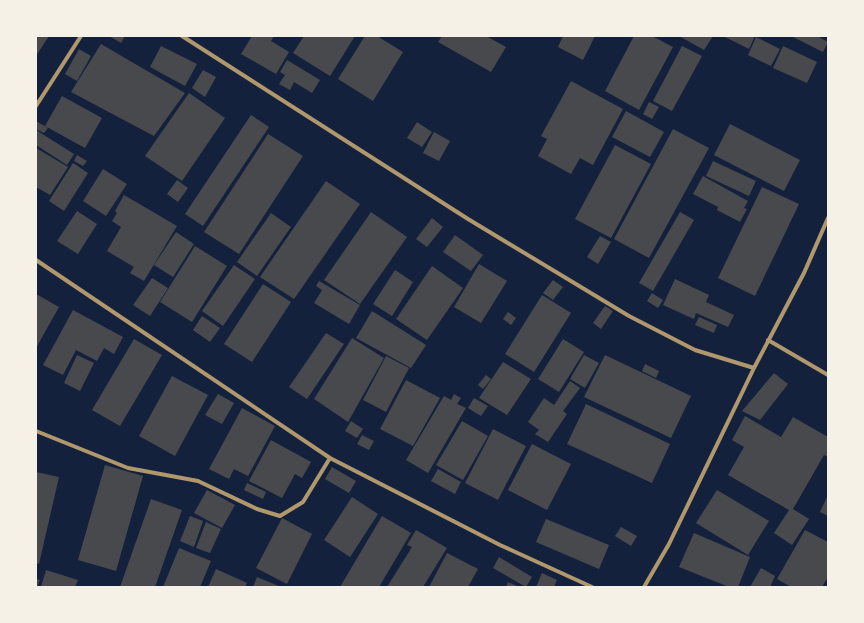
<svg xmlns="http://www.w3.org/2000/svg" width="864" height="623" font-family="'Titillium Web',sans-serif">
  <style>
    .building { fill: #48494c }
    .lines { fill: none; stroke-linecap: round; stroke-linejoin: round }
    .minor { stroke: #b1986c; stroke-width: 4 }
  </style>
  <rect width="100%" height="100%" fill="#14213d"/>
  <path class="building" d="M 36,36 L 49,36 L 36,56 Z
    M 109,36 L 125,36 L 121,43 Z
    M 252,36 L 274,36 L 271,41 L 289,52 L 276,74 L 241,54 Z
    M 304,36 L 355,36 L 330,76 L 293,53 Z
    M 365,36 L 377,36 L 403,52 L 373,101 L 338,79 Z
    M 442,36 L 486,36 L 506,47 L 491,72 L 438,42 Z
    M 563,36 L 595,36 L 583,60 L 558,47 Z
    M 634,36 L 652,36 L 673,47 L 639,110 L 605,91 Z
    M 679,36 L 713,36 L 704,50 Z
    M 723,36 L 755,36 L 749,49 Z
    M 794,36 L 817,36 L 828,42 L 823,52 L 793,37 Z
    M 756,37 L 780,49 L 771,66 L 748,55 Z
    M 101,44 L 185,93 L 154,136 L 71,92 Z
    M 161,46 L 197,64 L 185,86 L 150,67 Z
    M 682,46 L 702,56 L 672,111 L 653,101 Z
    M 783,46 L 817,62 L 807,83 L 773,68 Z
    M 79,49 L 91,56 L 77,81 L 65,74 Z
    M 287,60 L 320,80 L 312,93 L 294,82 L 290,90 L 279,84 L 285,75 L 280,72 Z
    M 203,70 L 216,77 L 205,97 L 192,88 Z
    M 571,81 L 623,109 L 593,165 L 580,158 L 571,174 L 538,156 L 547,139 L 541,136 Z
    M 189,93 L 225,118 L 182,181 L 145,156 Z
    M 62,96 L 102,118 L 85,148 L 45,126 Z
    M 649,102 L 659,107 L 652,119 L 643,114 Z
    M 626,111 L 664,132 L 650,157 L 612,137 Z
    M 251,115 L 269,127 L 203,226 L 185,214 Z
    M 36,121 L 48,128 L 44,133 L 36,129 Z
    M 417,122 L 432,132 L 422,147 L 407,138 Z
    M 730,124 L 800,160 L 784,191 L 714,155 Z
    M 673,129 L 709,148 L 649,258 L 614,239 Z
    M 36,130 L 74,154 L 67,165 L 36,145 Z
    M 434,132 L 450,141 L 439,161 L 423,153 Z
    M 268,134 L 303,156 L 239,254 L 204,232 Z
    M 615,145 L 651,164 L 611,238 L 575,219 Z
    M 36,148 L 68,167 L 50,195 L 36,187 Z
    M 77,155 L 87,161 L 83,166 L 74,161 Z
    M 713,161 L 756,181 L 749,196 L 706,176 Z
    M 73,163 L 88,173 L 64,211 L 49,201 Z
    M 103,169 L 127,184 L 106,216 L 83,201 Z
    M 703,176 L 748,201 L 744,208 L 747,209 L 740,222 L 717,210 L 718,207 L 693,194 Z
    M 177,180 L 188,188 L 178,202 L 167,194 Z
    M 326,181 L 360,204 L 294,299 L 260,277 Z
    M 762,187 L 799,204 L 755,296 L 718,278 Z
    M 124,195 L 177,226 L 144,281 L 130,273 L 134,267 L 107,251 L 121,227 L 112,221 L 117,213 L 115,211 Z
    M 77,211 L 97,224 L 78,254 L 57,241 Z
    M 371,212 L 407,237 L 360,304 L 324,280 Z
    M 680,212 L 694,220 L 653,291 L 639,283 Z
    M 271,213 L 291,227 L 257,276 L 237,262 Z
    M 432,218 L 443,227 L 427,247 L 416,239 Z
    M 176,232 L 194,244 L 173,277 L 154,265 Z
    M 455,235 L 483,255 L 471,271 L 443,252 Z
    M 600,236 L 611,242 L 598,264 L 587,257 Z
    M 195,246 L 227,266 L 192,322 L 160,302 Z
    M 479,264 L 507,281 L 481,323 L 454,307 Z
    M 234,265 L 255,279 L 223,326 L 202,311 Z
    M 432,266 L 463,288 L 427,340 L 396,319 Z
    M 395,270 L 413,282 L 392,316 L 373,304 Z
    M 152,278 L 168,288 L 150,316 L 133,305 Z
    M 675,279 L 709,295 L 706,302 L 734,315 L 728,327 L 696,313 L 694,319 L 663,305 Z
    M 553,280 L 563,287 L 553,300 L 543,293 Z
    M 319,281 L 360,305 L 349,324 L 314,303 L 322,290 L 316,286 Z
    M 263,284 L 291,302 L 252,362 L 224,344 Z
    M 652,293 L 663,300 L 658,308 L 647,301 Z
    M 36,294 L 59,307 L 36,348 Z
    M 542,295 L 571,313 L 534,372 L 505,354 Z
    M 605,306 L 613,311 L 601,329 L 593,323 Z
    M 73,310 L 123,337 L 114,354 L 104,348 L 97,361 L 76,350 L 63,375 L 43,365 Z
    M 372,311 L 426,345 L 411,368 L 356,338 Z
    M 508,312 L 516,318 L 511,325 L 503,319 Z
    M 202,316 L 220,328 L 210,342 L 193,330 Z
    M 699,317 L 717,325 L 714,333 L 695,325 Z
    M 326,333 L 344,344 L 307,399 L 289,387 Z
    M 352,338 L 384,358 L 348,422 L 314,399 Z
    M 134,339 L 162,355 L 120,426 L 92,410 Z
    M 563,339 L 584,352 L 559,392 L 538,379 Z
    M 77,355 L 94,363 L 80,391 L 64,383 Z
    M 584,355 L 599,363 L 585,388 L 570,379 Z
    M 605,355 L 691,396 L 671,438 L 584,397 Z
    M 386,356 L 409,368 L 386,412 L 363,400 Z
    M 503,362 L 531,379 L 507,415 L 479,398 Z
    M 645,364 L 659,371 L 656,378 L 642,371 Z
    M 774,373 L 788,384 L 760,420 L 742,411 Z
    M 486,375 L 491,379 L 483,389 L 478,385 Z
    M 172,376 L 208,395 L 175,456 L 139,436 Z
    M 406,380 L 440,398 L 413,446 L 380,429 Z
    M 570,381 L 580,388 L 563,411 L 567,414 L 548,442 L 535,434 L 539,430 L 528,422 L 544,398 L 554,405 Z
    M 218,394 L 234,403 L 222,424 L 205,415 Z
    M 454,394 L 461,398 L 457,404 L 466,408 L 428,473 L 406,460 L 444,396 L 451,400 Z
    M 474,398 L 488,406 L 481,416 L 468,408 Z
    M 586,404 L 670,444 L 652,483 L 567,444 Z
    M 242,408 L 275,426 L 248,476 L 234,469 L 229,479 L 209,469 Z
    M 745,416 L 781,437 L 793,417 L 828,437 L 828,457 L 824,455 L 793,509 L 809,519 L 792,545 L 774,533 L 789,510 L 728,475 L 744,447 L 732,440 Z
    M 351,421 L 363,429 L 357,438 L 345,431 Z
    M 462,421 L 488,436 L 463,480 L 436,465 Z
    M 493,429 L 526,446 L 498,500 L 465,483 Z
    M 362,435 L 374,441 L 369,450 L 357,444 Z
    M 271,440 L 311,462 L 302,478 L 295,474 L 282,498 L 249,481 Z
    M 532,444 L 571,464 L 547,510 L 508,490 Z
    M 105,465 L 143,476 L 116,571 L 78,560 Z
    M 332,467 L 356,481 L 349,493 L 325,479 Z
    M 438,469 L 461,482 L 455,494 L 431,481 Z
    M 36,472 L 59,477 L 39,564 L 36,563 Z
    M 247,483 L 266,492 L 263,499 L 244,490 Z
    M 207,490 L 235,505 L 222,528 L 194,513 Z
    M 717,490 L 769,521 L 748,555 L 696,523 Z
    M 828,495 L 828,516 L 820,512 Z
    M 352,497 L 378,514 L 350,557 L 324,540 Z
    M 151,499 L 182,510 L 155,587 L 120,587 Z
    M 190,516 L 203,521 L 194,547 L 180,541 Z
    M 382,516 L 411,533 L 379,587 L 340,587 Z
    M 282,518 L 312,534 L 287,584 L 256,568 Z
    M 546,519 L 609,545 L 599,569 L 536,542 Z
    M 206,522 L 221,529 L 210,553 L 196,548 Z
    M 621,527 L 637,536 L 631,546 L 615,536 Z
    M 416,530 L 447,548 L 423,587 L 387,587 L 412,547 L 407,545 Z
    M 805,530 L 828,542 L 828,577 L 822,587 L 791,587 L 777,579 Z
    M 694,533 L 750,557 L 738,587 L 729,587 L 679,567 Z
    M 179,548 L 211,561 L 200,587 L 163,587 Z
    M 447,553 L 478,569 L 468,587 L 429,587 Z
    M 499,557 L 532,577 L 526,587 L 493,568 Z
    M 761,568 L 775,576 L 770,587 L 750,587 Z
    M 216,569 L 247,583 L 245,587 L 208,587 Z
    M 46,570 L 78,580 L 75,587 L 41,587 Z
    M 542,573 L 557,580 L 554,587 L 536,587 Z
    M 257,577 L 281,587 L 253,587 Z
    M 36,579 L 40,580 L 37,587 L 36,587 Z
    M 508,582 L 519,587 L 506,587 Z"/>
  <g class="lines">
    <path class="minor" d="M 182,36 L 468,219 L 629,316 L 695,350 L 754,368
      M 36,106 L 81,36
      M 36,260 L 330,458 L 500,545 L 592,587
      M 768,340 L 828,375
      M 36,431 L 128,468 L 198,481 L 257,509 L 280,516 L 303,502 L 330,458
      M 644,587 L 669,544 L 754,368 L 804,273 L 828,218"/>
  </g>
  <rect width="864" height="623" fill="none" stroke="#f6f1e7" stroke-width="74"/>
</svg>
